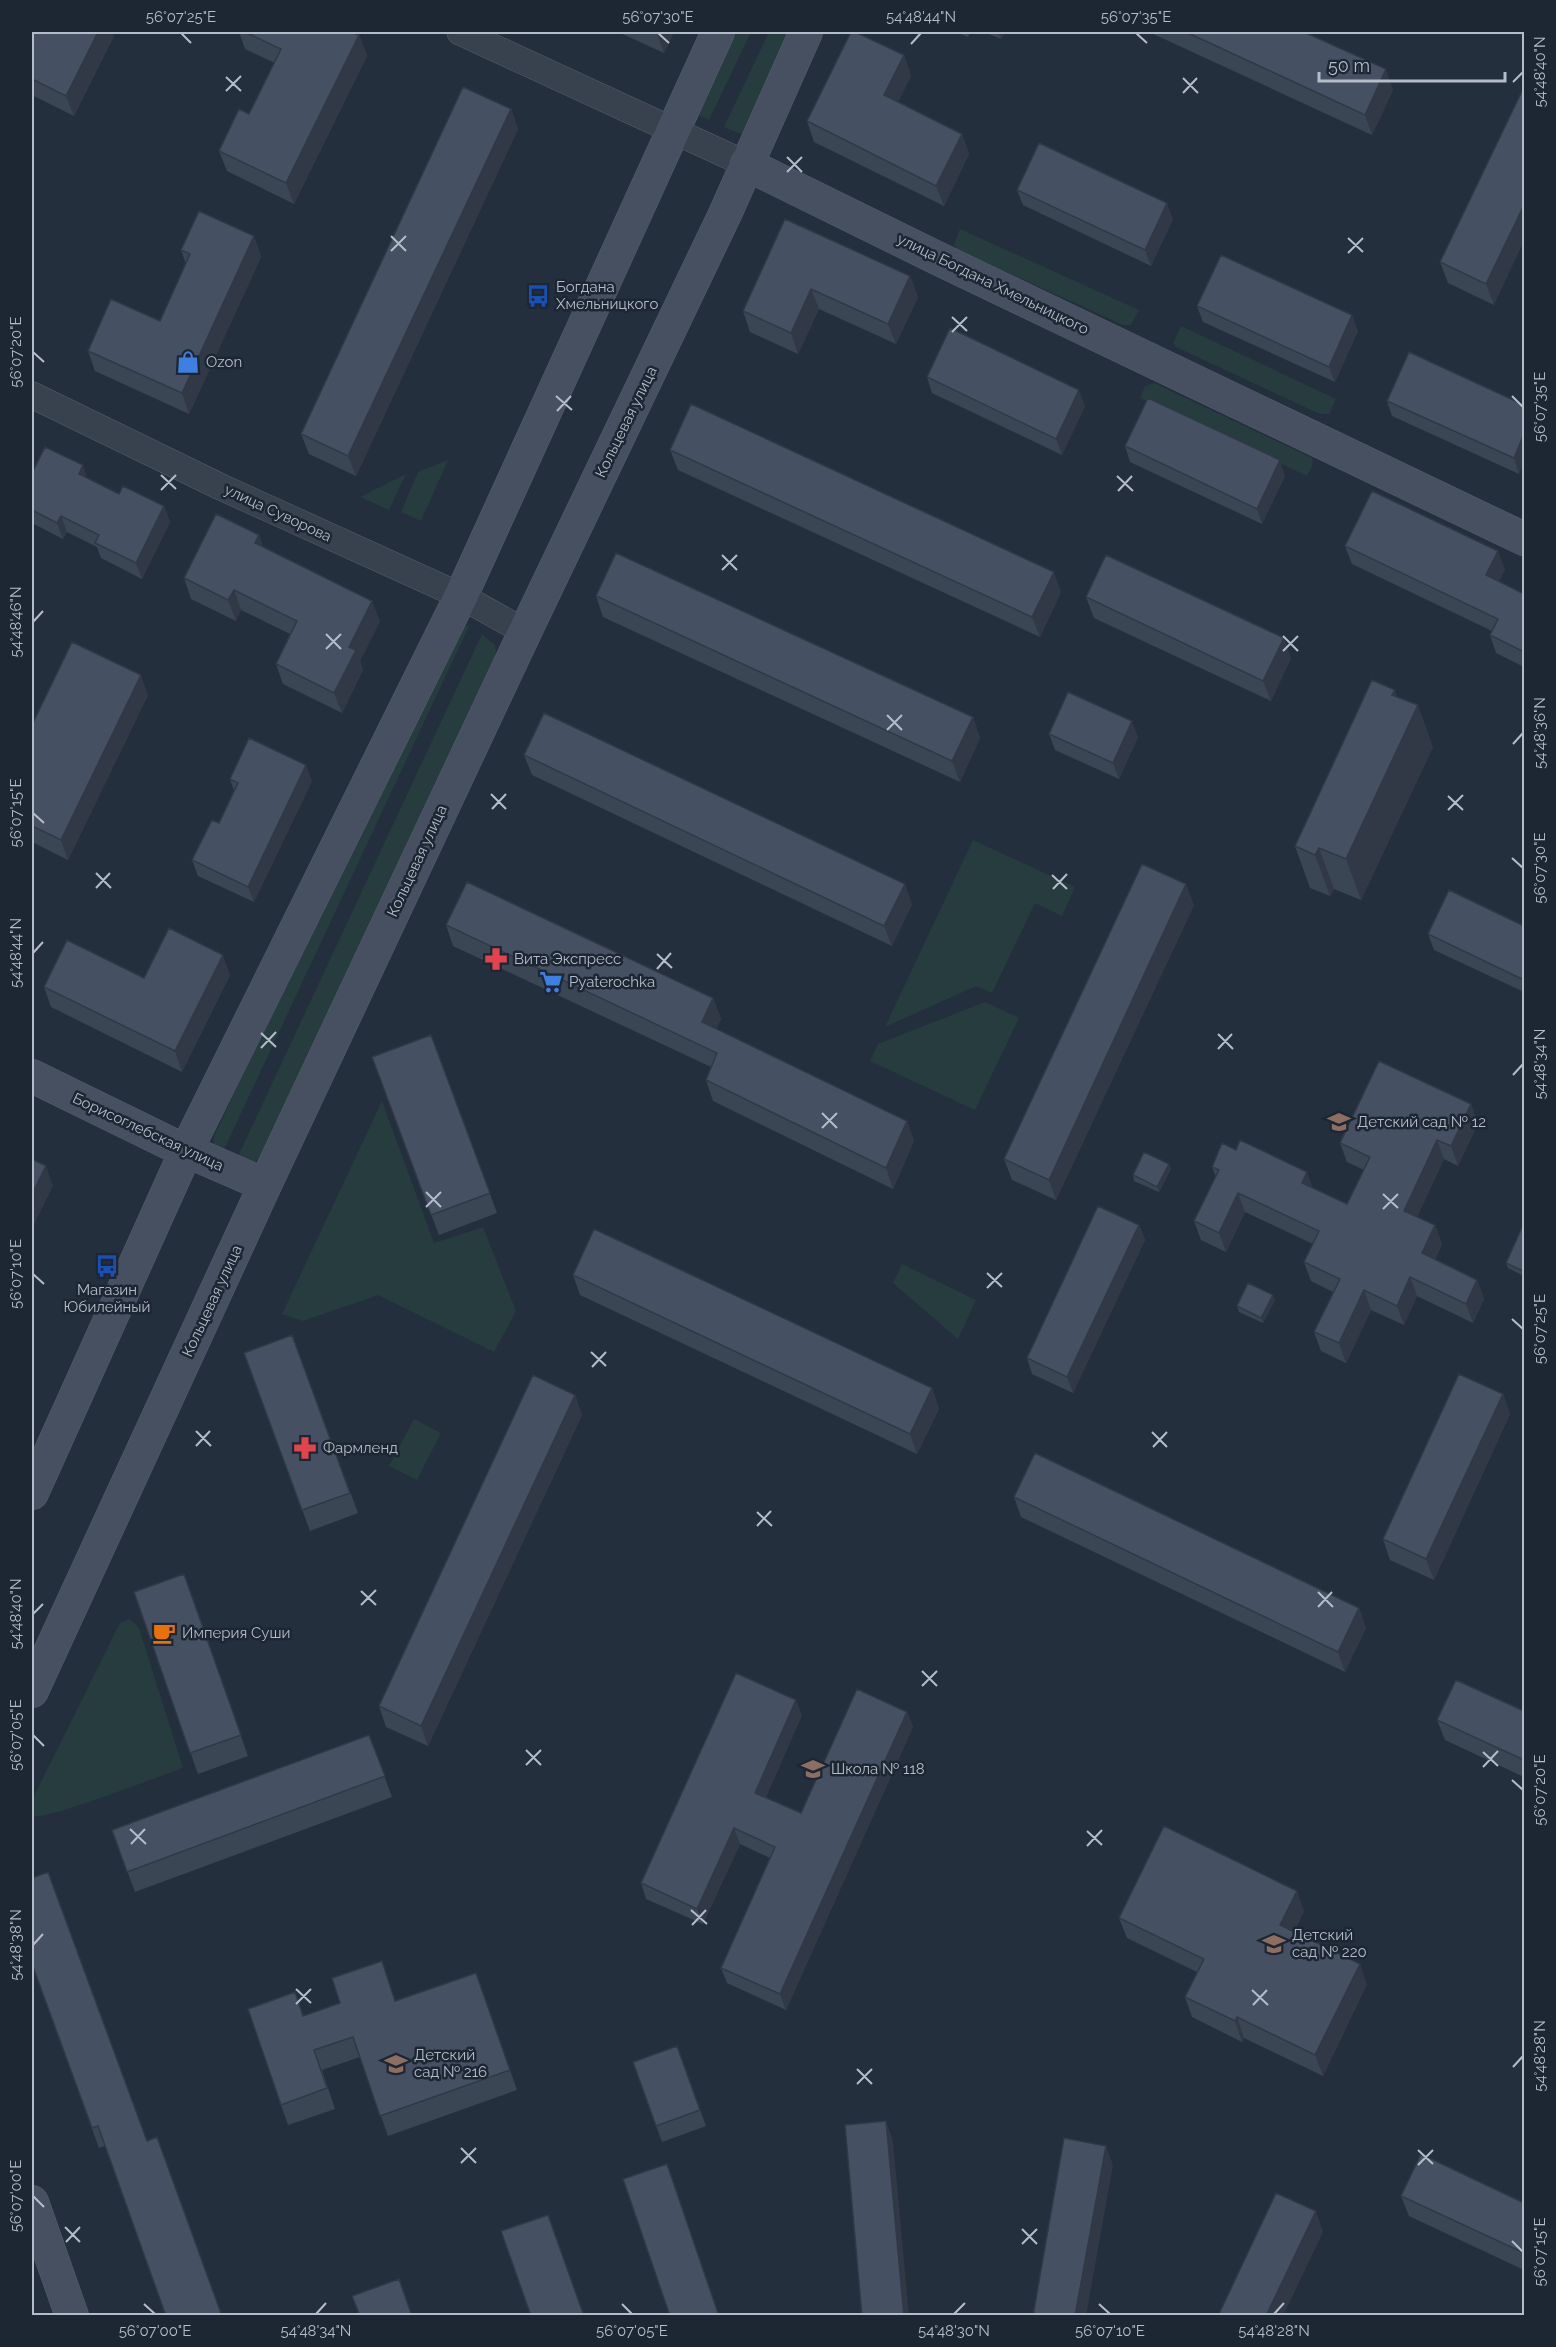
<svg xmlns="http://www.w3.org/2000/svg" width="1556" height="2347" font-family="Raleway,sans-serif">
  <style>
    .green { fill: #263c3f }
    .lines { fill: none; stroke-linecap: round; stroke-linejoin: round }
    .street-casing { stroke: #565f6c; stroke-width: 27 }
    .secondary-casing { stroke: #565f6c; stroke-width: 34 }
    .street { stroke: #38414e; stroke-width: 26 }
    .secondary { stroke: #465061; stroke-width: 33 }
    .wall { fill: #3b4654 }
    .shaded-wall { fill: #303945 }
    .building { fill: #455162; stroke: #303945; stroke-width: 1.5 }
    .ticks { fill: none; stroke: #b4bcc9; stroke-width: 2 }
    .labels { text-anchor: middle; stroke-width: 5; stroke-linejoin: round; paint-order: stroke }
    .street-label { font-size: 15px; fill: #b4bcc9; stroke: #1d2633 }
    .poi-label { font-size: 15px; fill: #b4bcc9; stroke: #1d2633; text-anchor: start }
    .neatline { fill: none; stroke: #b4bcc9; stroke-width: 2 }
    .ticks-label { font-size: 15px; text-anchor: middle; fill: #b4bcc9 }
  </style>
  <rect width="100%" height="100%" fill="#242f3e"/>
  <path class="green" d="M 732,32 L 751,32 L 709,120 L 694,113 Z
    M 769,32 L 792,32 L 743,135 L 724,127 Z
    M 960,229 L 1139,310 L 1131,325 L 1123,325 L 956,249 L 954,244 Z
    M 1181,326 L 1336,399 L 1329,414 L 1320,414 L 1176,347 L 1173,343 Z
    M 1154,383 L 1312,458 L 1313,464 L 1307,476 L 1140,398 L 1145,386 Z
    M 448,460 L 421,521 L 401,512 L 418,472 Z
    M 406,474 L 389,510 L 360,497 Z
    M 461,626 L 469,626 L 221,1156 L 213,1146 L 214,1136 L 449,634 Z
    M 482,634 L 495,645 L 496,654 L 262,1152 L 256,1162 L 246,1166 L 235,1163 Z
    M 973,840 L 1075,887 L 1062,916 L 1035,903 L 992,993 L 976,986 L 885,1027 Z
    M 985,1002 L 1019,1018 L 975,1110 L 870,1061 L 878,1044 Z
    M 382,1101 L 434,1243 L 483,1227 L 516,1311 L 494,1352 L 378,1295 L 303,1321 L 282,1314 Z
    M 902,1264 L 976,1300 L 958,1339 L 893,1283 Z
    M 414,1419 L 441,1433 L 417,1480 L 389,1466 Z
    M 129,1619 L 139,1628 L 183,1768 C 162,1775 45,1821 33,1816 L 32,1804 L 35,1794 L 120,1623 Z"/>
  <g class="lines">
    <g class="street-casing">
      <path id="street" d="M 460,32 L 746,164
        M 32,395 L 221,487 L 461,596 L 525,632"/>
    </g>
    <g class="secondary-casing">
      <path id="secondary" d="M 746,164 L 939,259 L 1524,539
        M 32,1076 L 169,1143 L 265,1185
        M 32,1493 L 186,1151 L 461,596 L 718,32
        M 32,1691 L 265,1185 L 525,632 L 725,214 L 806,32
        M 32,2202 L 72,2316"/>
    </g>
    <use href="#street" class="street"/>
    <use href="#secondary" class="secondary"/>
  </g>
  <path class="wall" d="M 32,32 L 114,36 L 74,116 L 32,95 Z
    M 239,32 L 351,32 L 359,35 L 367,56 L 294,204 L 227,171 L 219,151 L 249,114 L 275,63 L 245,49 Z
    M 618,32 L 674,32 L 664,53 Z
    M 956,32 L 970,32 L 968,37 Z
    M 984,32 L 1005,32 L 1001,39 Z
    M 1149,32 L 1304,32 L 1393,90 L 1372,135 Z
    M 904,55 L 911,76 L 898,102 L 962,134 L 969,154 L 944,206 L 814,142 L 807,121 Z
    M 1524,87 L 1494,305 L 1448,283 L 1440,262 Z
    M 511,109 L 518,129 L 356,476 L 309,454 L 301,434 Z
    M 1017,190 L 1173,219 L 1151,266 L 1023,205 Z
    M 785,219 L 910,276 L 918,297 L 896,344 L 819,309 L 798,354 L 750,332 L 743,311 Z
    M 254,236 L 261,257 L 189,414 L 95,371 L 88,351 L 160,321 L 186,264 L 181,250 Z
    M 1197,306 L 1358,331 L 1335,382 L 1203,322 Z
    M 927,377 L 1085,406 L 1062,455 L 932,393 Z
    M 1387,401 L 1524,405 L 1519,474 L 1392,416 Z
    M 1125,446 L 1285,476 L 1262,524 L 1130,462 Z
    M 670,450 L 1061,592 L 1040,637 L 678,470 Z
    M 32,473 L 87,478 L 119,494 L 164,506 L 170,522 L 142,579 L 101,558 L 97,547 L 67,532 L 63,539 L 32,523 Z
    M 259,535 L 263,547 L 380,621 L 360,661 L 363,670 L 342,713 L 283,684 L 276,664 L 290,634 L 241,610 L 236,621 L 191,599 L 184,578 Z
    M 1345,546 L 1505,569 L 1499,581 L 1524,594 L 1524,667 L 1496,653 L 1490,635 L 1492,631 L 1352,564 Z
    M 596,596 L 973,717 L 980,738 L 960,782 L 603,617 Z
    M 1086,597 L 1291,658 L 1271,701 L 1094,618 Z
    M 148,695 L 68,860 L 32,842 L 32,725 Z
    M 1398,698 L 1433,747 L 1361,900 L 1334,889 L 1330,896 L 1310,888 L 1295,846 Z
    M 1049,734 L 1138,737 L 1119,779 L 1055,750 Z
    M 524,755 L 912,904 L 892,946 L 532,775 Z
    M 230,779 L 312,781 L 254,902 L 198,876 L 192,860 L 219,823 L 234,791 Z
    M 1194,905 L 1056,1200 L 1012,1180 L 1004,1159 Z
    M 446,925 L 713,998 L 721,1019 L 716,1029 L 907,1121 L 914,1141 L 893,1189 L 713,1101 L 706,1080 L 711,1067 L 453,946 Z
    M 1524,926 L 1524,992 L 1434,950 L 1428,934 Z
    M 230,975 L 182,1072 L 51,1007 L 44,987 L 144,978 Z
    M 431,1035 L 497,1213 L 439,1235 L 372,1057 Z
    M 1471,1104 L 1478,1123 L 1458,1166 L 1444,1159 L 1417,1217 L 1435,1225 L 1442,1244 L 1435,1260 L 1477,1280 L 1484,1299 L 1473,1323 L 1417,1296 L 1404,1325 L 1371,1310 L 1346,1363 L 1321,1351 L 1314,1332 L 1333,1292 L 1311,1281 L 1304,1262 L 1313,1244 L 1245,1212 L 1226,1252 L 1201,1240 L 1194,1221 L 1216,1177 L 1212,1167 L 1313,1188 L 1347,1204 L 1364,1170 L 1347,1162 L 1340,1143 Z
    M 1171,1169 L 1159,1192 L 1134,1181 L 1133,1175 Z
    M 1524,1223 L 1524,1276 L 1508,1268 L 1506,1263 Z
    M 1139,1225 L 1145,1240 L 1073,1393 L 1032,1374 L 1027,1358 Z
    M 573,1275 L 932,1388 L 939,1409 L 917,1454 L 580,1295 Z
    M 1275,1300 L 1263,1323 L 1239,1312 L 1237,1306 Z
    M 292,1335 L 358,1513 L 310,1531 L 244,1353 Z
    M 1503,1394 L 1510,1414 L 1434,1580 L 1390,1560 L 1383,1539 Z
    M 575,1395 L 582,1415 L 428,1746 L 386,1727 L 379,1706 Z
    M 1014,1497 L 1359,1608 L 1366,1628 L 1345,1672 L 1021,1517 Z
    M 184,1574 L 248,1756 L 198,1774 L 134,1592 Z
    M 1524,1711 L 1524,1777 L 1445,1740 L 1437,1720 Z
    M 907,1712 L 913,1727 L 786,2010 L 727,1983 L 721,1968 L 770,1858 L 740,1844 L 703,1924 L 646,1899 L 641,1883 L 802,1715 L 766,1797 L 801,1813 Z
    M 369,1735 L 392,1797 L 135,1892 L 112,1830 Z
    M 1304,1911 L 1294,1932 L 1367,1984 L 1323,2076 L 1244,2038 L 1242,2042 L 1192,2017 L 1185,1997 L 1197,1972 L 1127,1938 L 1119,1918 Z
    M 32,1965 L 147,2141 L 222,2316 L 105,2146 L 99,2148 Z
    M 476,1973 L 517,2090 L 388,2136 L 360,2057 L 322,2070 L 335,2109 L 288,2125 L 281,2105 L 304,2016 L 396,2001 Z
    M 677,2046 L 706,2126 L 662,2142 L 633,2062 Z
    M 1401,2196 L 1524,2203 L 1524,2270 L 1409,2216 Z"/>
  <path class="shaded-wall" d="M 98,32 L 112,32 L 114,36 L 74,116 L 66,96 Z
    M 657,32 L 674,32 L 664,53 L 657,33 Z
    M 998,32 L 1005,32 L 1001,39 Z
    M 359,35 L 367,56 L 294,204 L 286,183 Z
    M 904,55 L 911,76 L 891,116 L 884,95 Z
    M 1386,69 L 1393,90 L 1372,135 L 1365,115 Z
    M 511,109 L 518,129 L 356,476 L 348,456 Z
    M 962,134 L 969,154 L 944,206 L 936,186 Z
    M 1167,203 L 1173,219 L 1151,266 L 1145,250 Z
    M 1524,205 L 1524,241 L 1494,305 L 1486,284 Z
    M 254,236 L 261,257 L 189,414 L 182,393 Z
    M 910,276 L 918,297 L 896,344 L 888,324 Z
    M 811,289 L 819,309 L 798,354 L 791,333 Z
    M 1352,315 L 1358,331 L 1335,382 L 1329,367 Z
    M 1079,390 L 1085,406 L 1062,455 L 1056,439 Z
    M 1524,434 L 1524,462 L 1519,474 L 1514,458 Z
    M 1280,460 L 1285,476 L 1262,524 L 1257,509 Z
    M 83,465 L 88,481 L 79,474 Z
    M 164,506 L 170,522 L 142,579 L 136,563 Z
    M 61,516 L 67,532 L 63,539 L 57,523 Z
    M 259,535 L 266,556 L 255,543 Z
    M 1498,551 L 1505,569 L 1493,594 L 1486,575 Z
    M 1054,572 L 1061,592 L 1040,637 L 1032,617 Z
    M 234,590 L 241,610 L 236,621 L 228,600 Z
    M 372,601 L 380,621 L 360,661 L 363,670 L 342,713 L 334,693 L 349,647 Z
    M 1284,638 L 1291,658 L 1271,701 L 1263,681 Z
    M 141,675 L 148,695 L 68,860 L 61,840 Z
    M 1395,690 L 1408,726 L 1418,705 L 1433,747 L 1361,900 L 1346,859 L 1392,695 Z
    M 973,717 L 980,738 L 960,782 L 952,761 Z
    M 1132,721 L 1138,737 L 1119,779 L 1113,763 Z
    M 306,765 L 312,781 L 254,902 L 248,887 Z
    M 1319,848 L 1334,889 L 1330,896 L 1315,855 Z
    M 905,884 L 912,904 L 892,946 L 884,926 Z
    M 1186,884 L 1194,905 L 1056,1200 L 1049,1180 Z
    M 223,955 L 230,975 L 182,1072 L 175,1051 Z
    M 713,998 L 721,1019 L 709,1043 L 702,1022 Z
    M 1471,1104 L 1478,1123 L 1458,1166 L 1451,1146 Z
    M 907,1121 L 914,1141 L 893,1189 L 886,1168 Z
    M 1437,1140 L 1444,1159 L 1411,1230 L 1404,1211 Z
    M 1169,1164 L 1171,1169 L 1159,1192 L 1157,1187 Z
    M 46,1166 L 53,1186 L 32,1229 L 32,1194 Z
    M 1307,1172 L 1314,1191 L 1302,1183 Z
    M 1238,1193 L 1245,1212 L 1226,1252 L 1219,1233 Z
    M 1139,1225 L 1145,1240 L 1073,1393 L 1067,1377 Z
    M 1435,1225 L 1442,1244 L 1429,1273 L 1422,1253 Z
    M 1410,1277 L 1417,1296 L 1404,1325 L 1397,1306 Z
    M 1477,1280 L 1484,1299 L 1473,1323 L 1466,1304 Z
    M 1364,1290 L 1371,1310 L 1346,1363 L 1339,1343 Z
    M 1273,1295 L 1275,1300 L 1263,1323 L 1261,1318 Z
    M 932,1388 L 939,1409 L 917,1454 L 910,1434 Z
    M 1503,1394 L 1510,1414 L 1434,1580 L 1426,1559 Z
    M 575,1395 L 582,1415 L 428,1746 L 421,1726 Z
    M 1359,1608 L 1366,1628 L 1345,1672 L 1338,1652 Z
    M 796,1700 L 802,1715 L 761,1808 L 755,1793 Z
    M 907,1712 L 913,1727 L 786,2010 L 780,1994 Z
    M 734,1828 L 740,1844 L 703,1924 L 697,1909 Z
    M 1297,1891 L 1304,1911 L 1288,1945 L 1280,1925 Z
    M 1360,1964 L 1367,1984 L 1323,2076 L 1315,2055 Z
    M 1237,2017 L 1244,2038 L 1242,2042 L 1235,2021 Z
    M 886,2121 L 893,2141 L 909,2316 L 904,2316 Z
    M 1106,2146 L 1113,2165 L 1086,2316 L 1075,2316 Z
    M 1316,2211 L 1323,2232 L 1283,2316 L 1266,2316 Z"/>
  <path class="building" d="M 32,32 L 98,32 L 66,96 L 32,79 Z
    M 245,32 L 351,32 L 359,35 L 286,183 L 219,151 L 239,109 L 249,114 L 281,49 Z
    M 851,32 L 855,32 L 904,55 L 884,95 L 962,134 L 936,186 L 807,121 Z
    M 1186,32 L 1304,32 L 1386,69 L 1365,115 Z
    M 463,87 L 511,109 L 348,456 L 301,434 Z
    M 1524,87 L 1524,205 L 1486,284 L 1440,262 Z
    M 1039,143 L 1167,203 L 1145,250 L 1017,190 Z
    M 199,211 L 254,236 L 182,393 L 88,351 L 111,299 L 160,321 L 190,254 L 181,250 Z
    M 785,219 L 910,276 L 888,324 L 811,289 L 791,333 L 743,311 Z
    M 1221,255 L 1352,315 L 1329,367 L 1197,306 Z
    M 950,328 L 1079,390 L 1056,439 L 927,377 Z
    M 1409,352 L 1524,405 L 1524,434 L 1514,458 L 1387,401 Z
    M 1148,398 L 1280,460 L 1257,509 L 1125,446 Z
    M 691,404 L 1054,572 L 1032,617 L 670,450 Z
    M 45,447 L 83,465 L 79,474 L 119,494 L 123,486 L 164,506 L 136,563 L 95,543 L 99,535 L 61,516 L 57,523 L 32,510 L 32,473 Z
    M 1372,491 L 1498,551 L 1486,575 L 1524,594 L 1524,652 L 1490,635 L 1498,619 L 1345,546 Z
    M 216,514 L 259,535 L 255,543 L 372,601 L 349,647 L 356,650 L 334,693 L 276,664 L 297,621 L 234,590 L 228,600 L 184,578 Z
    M 616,553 L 973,717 L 952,761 L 596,596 Z
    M 1106,555 L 1284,638 L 1263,681 L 1086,597 Z
    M 72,642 L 141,675 L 61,840 L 32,826 L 32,725 Z
    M 1372,680 L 1395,690 L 1392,695 L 1418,705 L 1346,859 L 1319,848 L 1315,855 L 1295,846 Z
    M 1068,692 L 1132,721 L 1113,763 L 1049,734 Z
    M 544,713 L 905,884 L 884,926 L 524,755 Z
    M 249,738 L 306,765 L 248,887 L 192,860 L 212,820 L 219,823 L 238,783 L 230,779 Z
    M 1142,864 L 1186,884 L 1049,1180 L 1004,1159 Z
    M 467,882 L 713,998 L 702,1022 L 907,1121 L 886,1168 L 706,1080 L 717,1053 L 446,925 Z
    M 1449,890 L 1524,926 L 1524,980 L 1428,934 Z
    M 169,928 L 223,955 L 175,1051 L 44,987 L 67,940 L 144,978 Z
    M 431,1035 L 490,1193 L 431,1215 L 372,1057 Z
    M 1379,1061 L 1471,1104 L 1451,1146 L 1437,1140 L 1404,1211 L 1435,1225 L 1422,1253 L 1477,1280 L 1466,1304 L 1410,1277 L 1397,1306 L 1364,1290 L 1339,1343 L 1314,1332 L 1340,1279 L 1304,1262 L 1319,1231 L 1238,1193 L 1219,1233 L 1194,1221 L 1219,1170 L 1212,1167 L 1222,1143 L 1236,1150 L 1240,1140 L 1307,1172 L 1302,1183 L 1347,1204 L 1370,1157 L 1340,1143 Z
    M 1144,1152 L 1169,1164 L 1157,1187 L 1133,1175 Z
    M 32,1159 L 46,1166 L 32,1194 Z
    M 1098,1206 L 1139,1225 L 1067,1377 L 1027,1358 Z
    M 1524,1223 L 1524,1269 L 1523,1271 L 1506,1263 Z
    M 594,1229 L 932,1388 L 910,1434 L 573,1275 Z
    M 1248,1283 L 1273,1295 L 1261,1318 L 1237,1306 Z
    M 292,1335 L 350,1493 L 302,1510 L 244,1353 Z
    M 1459,1374 L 1503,1394 L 1426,1559 L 1383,1539 Z
    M 533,1375 L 575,1395 L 421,1726 L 379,1706 Z
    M 1035,1453 L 1359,1608 L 1338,1652 L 1014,1497 Z
    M 184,1574 L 241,1735 L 190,1753 L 134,1592 Z
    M 736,1673 L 796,1700 L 755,1793 L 801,1813 L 857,1689 L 907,1712 L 780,1994 L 721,1968 L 775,1847 L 734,1828 L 697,1909 L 641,1883 Z
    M 1456,1680 L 1524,1711 L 1524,1760 L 1437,1720 Z
    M 369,1735 L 385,1776 L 127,1872 L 112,1830 Z
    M 1164,1826 L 1297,1891 L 1280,1925 L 1360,1964 L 1315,2055 L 1237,2017 L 1235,2021 L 1185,1997 L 1204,1959 L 1119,1918 Z
    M 48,1872 L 147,2141 L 157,2137 L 222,2316 L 166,2316 L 98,2126 L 92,2128 L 32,1964 L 32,1878 Z
    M 382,1961 L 395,2001 L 476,1973 L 510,2070 L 380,2116 L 353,2037 L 314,2050 L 327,2088 L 281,2105 L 248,2009 L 295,1992 L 303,2016 L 340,2003 L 332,1978 Z
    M 677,2046 L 700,2110 L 656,2126 L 633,2062 Z
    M 886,2121 L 904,2316 L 862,2316 L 845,2125 Z
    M 1064,2138 L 1106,2146 L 1075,2316 L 1033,2316 Z
    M 1421,2154 L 1524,2203 L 1524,2253 L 1401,2196 Z
    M 667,2164 L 719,2316 L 670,2316 L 623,2179 Z
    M 1276,2193 L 1316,2211 L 1266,2316 L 1218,2316 Z
    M 548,2215 L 584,2316 L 531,2316 L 501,2231 Z
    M 399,2279 L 412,2316 L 360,2316 L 352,2296 Z"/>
  <path class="ticks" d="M 181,33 L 191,43M 658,33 L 669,43M 1136,33 L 1147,43M 911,44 L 921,33M 226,77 L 241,91M 1183,78 L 1198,93M 1513,82 L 1523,72M 226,91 L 241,76M 1183,93 L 1197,78M 787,157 L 802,172M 787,172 L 802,157M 391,236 L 406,251M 1348,238 L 1363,252M 391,251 L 406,236M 1348,253 L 1363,238M 952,317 L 967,331M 952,332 L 967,317M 33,352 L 44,362M 556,396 L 572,410M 1512,396 L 1523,407M 557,411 L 571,396M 161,475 L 176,489M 1117,476 L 1133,491M 161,490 L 176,475M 1118,491 L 1132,476M 722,555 L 737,570M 722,570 L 737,555M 33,622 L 43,611M 326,634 L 341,649M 1283,636 L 1298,651M 326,649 L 341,634M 1283,651 L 1298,636M 887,715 L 902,730M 887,730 L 902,715M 1513,744 L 1523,733M 491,794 L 506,809M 1448,796 L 1463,810M 492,809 L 506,794M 1448,810 L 1463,795M 33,813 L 44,823M 1512,858 L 1523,868M 96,873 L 111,888M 1052,875 L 1067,889M 96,888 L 110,873M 1053,889 L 1067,874M 33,953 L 43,942M 657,954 L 672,968M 657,969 L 671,953M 261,1033 L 276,1047M 1218,1034 L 1233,1049M 261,1048 L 276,1032M 1218,1049 L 1232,1034M 1513,1075 L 1523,1064M 822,1113 L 837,1128M 822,1128 L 837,1113M 426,1192 L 441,1207M 1383,1194 L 1398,1208M 426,1207 L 441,1192M 1383,1209 L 1398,1194M 987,1273 L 1002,1287M 33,1274 L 44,1284M 987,1288 L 1002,1273M 1512,1319 L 1523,1329M 591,1352 L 606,1366M 592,1367 L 606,1352M 196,1431 L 211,1446M 1152,1432 L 1167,1447M 196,1446 L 210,1431M 1153,1447 L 1167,1432M 757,1512 L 772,1526M 757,1526 L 771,1511M 361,1591 L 376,1605M 1318,1592 L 1333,1607M 361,1605 L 376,1590M 1318,1607 L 1332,1592M 33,1614 L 43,1604M 922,1671 L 937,1686M 922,1686 L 937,1671M 33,1735 L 44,1746M 526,1750 L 541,1765M 1483,1752 L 1498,1766M 526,1765 L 541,1750M 1483,1767 L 1498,1751M 1512,1780 L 1523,1790M 130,1829 L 146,1844M 1087,1831 L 1102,1845M 131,1844 L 145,1829M 1087,1846 L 1102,1830M 691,1910 L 707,1924M 692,1925 L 706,1910M 33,1945 L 43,1934M 296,1989 L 311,2003M 1252,1990 L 1268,2005M 296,2004 L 311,1989M 1253,2005 L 1267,1990M 1513,2067 L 1523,2056M 857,2069 L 872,2084M 857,2084 L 872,2069M 461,2148 L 476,2163M 1418,2150 L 1433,2164M 461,2163 L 476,2148M 1418,2165 L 1433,2150M 33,2196 L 44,2207M 65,2227 L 80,2242M 1022,2229 L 1037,2244M 1512,2241 L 1523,2252M 66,2242 L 80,2227M 1022,2244 L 1037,2229M 144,2304 L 155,2314M 622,2304 L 632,2314M 1099,2304 L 1110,2314M 316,2314 L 326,2303M 954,2314 L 965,2303M 1274,2314 L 1284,2303"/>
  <defs>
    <g id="bus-bare" transform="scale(1.8)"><path d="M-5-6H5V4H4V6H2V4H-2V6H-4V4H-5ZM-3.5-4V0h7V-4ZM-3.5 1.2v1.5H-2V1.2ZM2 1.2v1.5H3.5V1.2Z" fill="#1a4fb4" stroke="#1d2633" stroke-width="2.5" paint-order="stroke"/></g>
    <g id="shop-bare" transform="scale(1.8)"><path d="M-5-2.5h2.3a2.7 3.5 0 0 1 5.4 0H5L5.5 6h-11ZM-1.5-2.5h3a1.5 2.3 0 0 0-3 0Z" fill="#3f7fe0" stroke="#1d2633" stroke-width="2.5" paint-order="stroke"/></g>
    <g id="pharmacy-bare" transform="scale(1.8)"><path d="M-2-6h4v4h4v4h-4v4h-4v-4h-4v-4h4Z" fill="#e0444e" stroke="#1d2633" stroke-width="2.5" paint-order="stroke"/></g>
    <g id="supermarket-bare" transform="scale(1.8)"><path d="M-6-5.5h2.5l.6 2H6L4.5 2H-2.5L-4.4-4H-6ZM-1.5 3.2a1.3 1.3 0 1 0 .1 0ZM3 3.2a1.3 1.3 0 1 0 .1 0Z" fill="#3f7fe0" stroke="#1d2633" stroke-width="2.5" paint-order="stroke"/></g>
    <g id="school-bare" transform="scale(1.8)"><path d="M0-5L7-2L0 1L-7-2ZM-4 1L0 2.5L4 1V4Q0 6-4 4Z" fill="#8d6e63" stroke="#1d2633" stroke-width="2.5" paint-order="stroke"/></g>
    <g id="cafe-bare" transform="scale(1.8)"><path d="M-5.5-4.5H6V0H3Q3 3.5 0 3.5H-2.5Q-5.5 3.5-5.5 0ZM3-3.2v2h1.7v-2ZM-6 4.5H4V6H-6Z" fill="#e8710a" stroke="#1d2633" stroke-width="2.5" paint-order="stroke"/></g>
  </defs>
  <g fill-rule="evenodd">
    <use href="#bus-bare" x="538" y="296"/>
    <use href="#shop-bare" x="188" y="362"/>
    <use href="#pharmacy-bare" x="496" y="959"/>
    <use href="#supermarket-bare" x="551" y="982"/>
    <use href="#school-bare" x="1339" y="1122"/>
    <use href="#bus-bare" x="107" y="1266"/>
    <use href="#pharmacy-bare" x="305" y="1448"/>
    <use href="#cafe-bare" x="164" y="1633"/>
    <use href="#school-bare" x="813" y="1769"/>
    <use href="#school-bare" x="1274" y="1944"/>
    <use href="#school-bare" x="396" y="2064"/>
  </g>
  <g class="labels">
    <g class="street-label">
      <text transform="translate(993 284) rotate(26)" y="5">улица Богдана Хмельницкого</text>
      <text transform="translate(626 422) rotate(-64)" y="5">Кольцевая улица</text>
      <text transform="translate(278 513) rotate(25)" y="5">улица Суворова</text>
      <text transform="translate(417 861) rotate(-65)" y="5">Кольцевая улица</text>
      <text transform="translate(148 1132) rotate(25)" y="5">Борисоглебская улица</text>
      <text transform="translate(212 1301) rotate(-65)" y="5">Кольцевая улица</text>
    </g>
    <g class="poi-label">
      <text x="556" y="292">Богдана<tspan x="556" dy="17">Хмельницкого</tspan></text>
      <text x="206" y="367">Ozon</text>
      <text x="514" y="964">Вита Экспресс</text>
      <text x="569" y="987">Pyaterochka</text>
      <text x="1357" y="1127">Детский сад № 12</text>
      <text x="107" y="1295" text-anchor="middle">Магазин<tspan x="107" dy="17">Юбилейный</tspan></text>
      <text x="323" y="1453">Фармленд</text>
      <text x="182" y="1638">Империя Суши</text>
      <text x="831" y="1774">Школа № 118</text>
      <text x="1292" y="1940">Детский<tspan x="1292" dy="17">сад № 220</tspan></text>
      <text x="414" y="2060">Детский<tspan x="414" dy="17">сад № 216</tspan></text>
    </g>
  </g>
  <rect width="1556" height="2347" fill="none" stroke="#1d2633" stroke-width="66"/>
  <path d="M1319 72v9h186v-9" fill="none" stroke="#b4bcc9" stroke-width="3"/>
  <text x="1328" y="72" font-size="18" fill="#b4bcc9" stroke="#1d2633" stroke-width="4.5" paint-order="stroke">50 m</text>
  <rect x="33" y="33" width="1490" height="2281" class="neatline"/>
  <g class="ticks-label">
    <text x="181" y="22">56°07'25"E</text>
    <text x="658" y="22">56°07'30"E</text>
    <text x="921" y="22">54°48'44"N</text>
    <text x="1136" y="22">56°07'35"E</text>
    <text transform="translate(1540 72) rotate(-90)" y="5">54°48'40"N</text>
    <text transform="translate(16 352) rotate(-90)" y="5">56°07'20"E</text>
    <text transform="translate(1540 407) rotate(-90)" y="5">56°07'35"E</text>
    <text transform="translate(16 622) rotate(-90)" y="5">54°48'46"N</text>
    <text transform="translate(1540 733) rotate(-90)" y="5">54°48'36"N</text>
    <text transform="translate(16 813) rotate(-90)" y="5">56°07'15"E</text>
    <text transform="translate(1540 868) rotate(-90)" y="5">56°07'30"E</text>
    <text transform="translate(16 953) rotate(-90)" y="5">54°48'44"N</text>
    <text transform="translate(1540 1064) rotate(-90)" y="5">54°48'34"N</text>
    <text transform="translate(16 1274) rotate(-90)" y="5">56°07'10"E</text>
    <text transform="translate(1540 1329) rotate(-90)" y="5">56°07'25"E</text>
    <text transform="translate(16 1614) rotate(-90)" y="5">54°48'40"N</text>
    <text transform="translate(16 1735) rotate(-90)" y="5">56°07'05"E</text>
    <text transform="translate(1540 1790) rotate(-90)" y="5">56°07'20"E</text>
    <text transform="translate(16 1945) rotate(-90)" y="5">54°48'38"N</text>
    <text transform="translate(1540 2056) rotate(-90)" y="5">54°48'28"N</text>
    <text transform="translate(16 2196) rotate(-90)" y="5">56°07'00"E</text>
    <text transform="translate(1540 2252) rotate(-90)" y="5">56°07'15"E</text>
    <text x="155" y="2336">56°07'00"E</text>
    <text x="316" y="2336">54°48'34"N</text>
    <text x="632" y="2336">56°07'05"E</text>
    <text x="954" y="2336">54°48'30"N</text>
    <text x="1110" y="2336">56°07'10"E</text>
    <text x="1274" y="2336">54°48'28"N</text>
  </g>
</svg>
